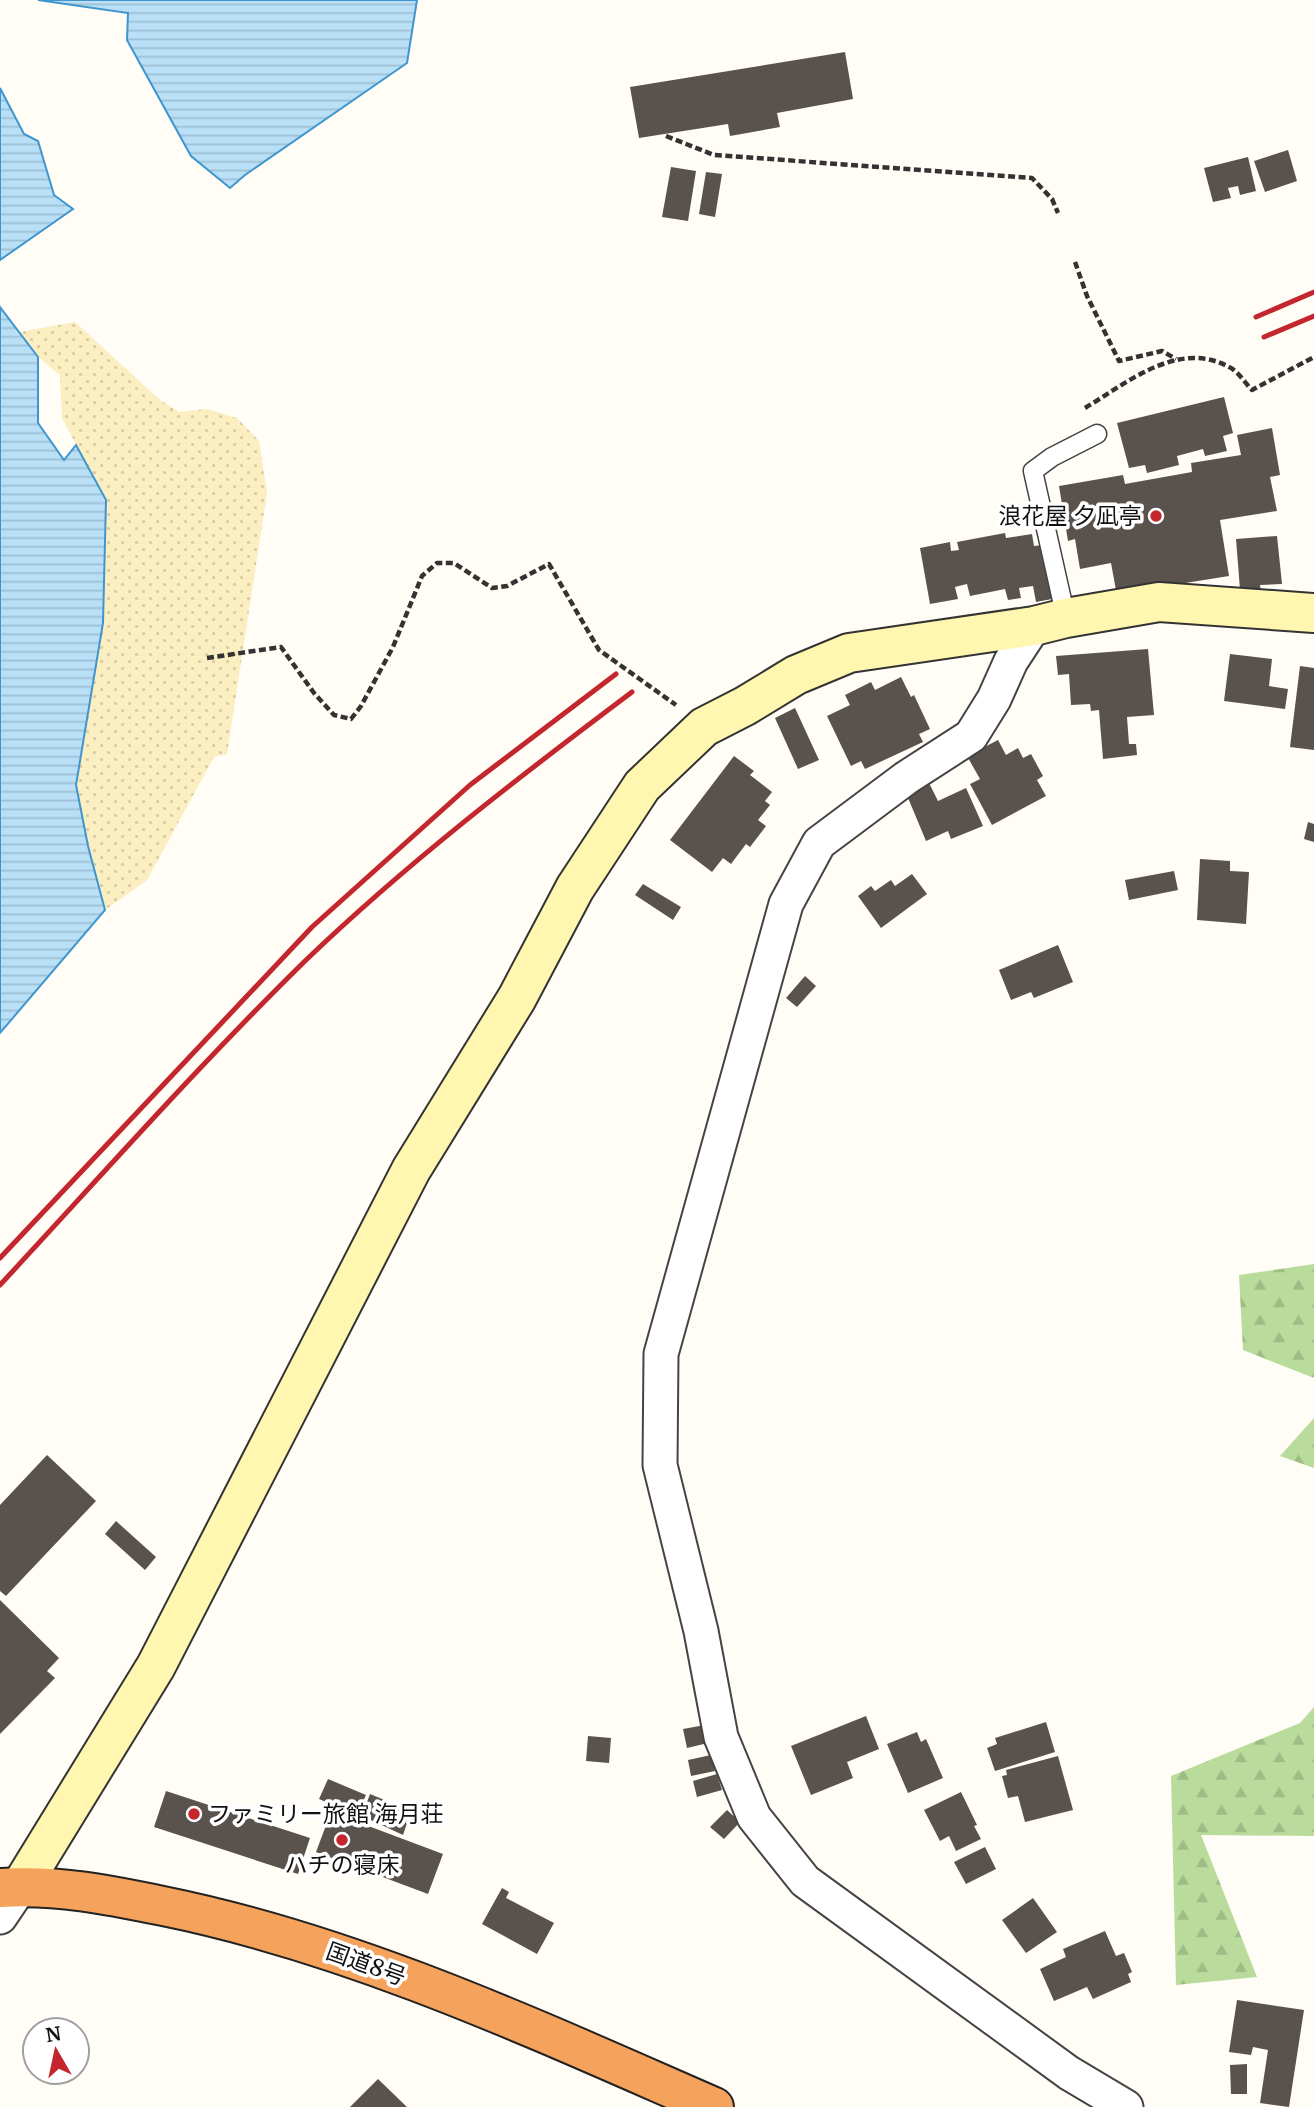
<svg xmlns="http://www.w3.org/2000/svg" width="1314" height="2107" font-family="Merriweather,'Noto Sans JP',serif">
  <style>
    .forest { fill: url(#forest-firs) }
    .sand { fill: url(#sand-dots) }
    .water { fill: url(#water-rules); stroke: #3f96cf; stroke-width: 2 }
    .building { fill: #5a524d }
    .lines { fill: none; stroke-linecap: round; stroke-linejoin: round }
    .lane-casing { stroke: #444; stroke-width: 21 }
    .street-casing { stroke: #444; stroke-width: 37 }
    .secondary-casing { stroke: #333; stroke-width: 42 }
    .highway-casing { stroke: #222; stroke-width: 42 }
    .path { stroke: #333; stroke-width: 4.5; stroke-dasharray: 7 3.5; stroke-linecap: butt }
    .lane { stroke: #fff; stroke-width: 18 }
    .street { stroke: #fff; stroke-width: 33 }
    .secondary { stroke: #fff6b0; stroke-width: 38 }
    .highway { stroke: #f5a25d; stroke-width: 38 }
    .rail { stroke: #c4262e; stroke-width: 5 }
    .poi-dot { fill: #c4262e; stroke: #fff; stroke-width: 2.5 }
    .labels { text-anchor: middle; stroke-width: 7; stroke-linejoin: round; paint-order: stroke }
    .poi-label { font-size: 23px; fill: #111; stroke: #fff; text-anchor: end }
    .street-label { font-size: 23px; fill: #111; stroke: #fff }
  </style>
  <defs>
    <pattern id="forest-firs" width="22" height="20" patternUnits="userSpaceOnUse" patternTransform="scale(1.75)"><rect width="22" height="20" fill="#b9dc9c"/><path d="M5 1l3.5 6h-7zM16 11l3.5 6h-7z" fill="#9ebc85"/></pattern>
    <pattern id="sand-dots" width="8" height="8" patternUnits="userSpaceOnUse" patternTransform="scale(1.75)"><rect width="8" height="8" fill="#fbeec1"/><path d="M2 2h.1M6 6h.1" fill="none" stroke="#d6cba5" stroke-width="1.8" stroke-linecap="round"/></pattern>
    <pattern id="water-rules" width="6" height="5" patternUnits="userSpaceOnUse" patternTransform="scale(1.75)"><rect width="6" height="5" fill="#b9e0f7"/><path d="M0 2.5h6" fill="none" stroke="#9ebfd3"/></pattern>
  </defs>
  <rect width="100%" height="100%" fill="#fffdf5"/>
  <path class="forest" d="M 1314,1264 L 1314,1378 L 1243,1350 L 1239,1275 Z
    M 1314,1418 L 1314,1468 L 1280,1456 Z
    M 1314,1707 L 1314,1836 L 1201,1835 L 1257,1977 L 1176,1985 L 1171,1776 L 1300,1723 Z"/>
  <path class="sand" d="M 75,322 L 160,400 L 179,412 L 207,409 L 237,418 L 259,441 L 267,493 L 227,754 L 214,757 L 147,880 L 105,910 L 88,846 L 76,785 L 103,623 L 106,500 L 62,418 L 60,375 L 38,357 L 19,332 Z"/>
  <path class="water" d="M 38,0 L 417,0 L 407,63 L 245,175 L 230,188 L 191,156 L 127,40 L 128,13 Z
    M 0,88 L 24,134 L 38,141 L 54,195 L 73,209 L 0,260 Z
    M 0,307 L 38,357 L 38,423 L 64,460 L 76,445 L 106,500 L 103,623 L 76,785 L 88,846 L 105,910 L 0,1033 Z"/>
  <path class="building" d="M 845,52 L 853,99 L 777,113 L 780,127 L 730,136 L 728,124 L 639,138 L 630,87 Z
    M 1288,150 L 1297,181 L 1265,192 L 1254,161 Z
    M 1248,157 L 1256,191 L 1240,195 L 1238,186 L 1228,188 L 1231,198 L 1213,202 L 1204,168 Z
    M 671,167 L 696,171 L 688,221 L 662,217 Z
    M 706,172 L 722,174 L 715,217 L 699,214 Z
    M 1224,397 L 1233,433 L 1223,436 L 1227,451 L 1205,456 L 1203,449 L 1177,456 L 1179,465 L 1147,473 L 1145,465 L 1129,468 L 1117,423 Z
    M 1272,428 L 1280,475 L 1270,477 L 1277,511 L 1220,520 L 1229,576 L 1179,584 L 1118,601 L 1111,563 L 1080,569 L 1075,539 L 1068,541 L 1059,486 L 1123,475 L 1125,484 L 1192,472 L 1191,463 L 1241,455 L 1237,435 Z
    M 1005,533 L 1006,538 L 1032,534 L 1034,546 L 1042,545 L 1052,599 L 1036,602 L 1033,586 L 1019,588 L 1021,598 L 1008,600 L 1005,589 L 970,596 L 967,584 L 955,587 L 958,599 L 930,604 L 920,548 L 950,542 L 951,551 L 959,550 L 957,542 Z
    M 1277,536 L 1282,584 L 1260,585 L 1262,600 L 1241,602 L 1236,539 Z
    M 1148,649 L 1154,715 L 1127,717 L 1129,744 L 1136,744 L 1137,755 L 1103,759 L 1099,710 L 1091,711 L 1090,704 L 1071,705 L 1069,674 L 1058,675 L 1056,656 Z
    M 1230,654 L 1272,659 L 1269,686 L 1288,689 L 1285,709 L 1224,701 Z
    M 1300,666 L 1314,668 L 1314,750 L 1290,747 Z
    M 901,677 L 911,697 L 914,695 L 930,729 L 919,734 L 923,742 L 865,769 L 861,761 L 851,766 L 827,716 L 850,705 L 845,695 L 871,682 L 875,690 Z
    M 795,708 L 819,760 L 798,769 L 775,718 Z
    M 998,740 L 1006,755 L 1018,748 L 1023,758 L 1031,754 L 1043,776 L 1037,780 L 1046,796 L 992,825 L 970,784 L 980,779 L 967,756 Z
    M 734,756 L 754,771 L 750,775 L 772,792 L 765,801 L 770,805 L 758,820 L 766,826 L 750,847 L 746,844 L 731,864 L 723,858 L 712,872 L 670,840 Z
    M 929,783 L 938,801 L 966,788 L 983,826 L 951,839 L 948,831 L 926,841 L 906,793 Z
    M 1308,822 L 1314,824 L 1314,842 L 1304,839 Z
    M 1200,859 L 1230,861 L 1230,871 L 1249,872 L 1246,924 L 1197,920 Z
    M 1174,871 L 1178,890 L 1129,900 L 1125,880 Z
    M 912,874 L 927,894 L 881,928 L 858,896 L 871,886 L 875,891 L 891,880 L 895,886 Z
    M 643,884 L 681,907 L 673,920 L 635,895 Z
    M 1058,945 L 1073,982 L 1034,998 L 1031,992 L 1011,1000 L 999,970 Z
    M 805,976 L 816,986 L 797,1007 L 786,998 Z
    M 47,1455 L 96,1501 L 6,1596 L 0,1591 L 0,1505 Z
    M 116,1521 L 156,1557 L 145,1570 L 105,1534 Z
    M 0,1600 L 59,1658 L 47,1671 L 55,1678 L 0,1734 Z
    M 866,1716 L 879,1749 L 847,1762 L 853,1778 L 811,1795 L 791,1746 Z
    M 1046,1722 L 1055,1752 L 995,1771 L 987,1748 L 997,1744 L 995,1738 Z
    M 705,1725 L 708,1743 L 687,1748 L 683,1729 Z
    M 917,1732 L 921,1742 L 926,1739 L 943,1778 L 908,1793 L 887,1744 Z
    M 588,1736 L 611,1738 L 609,1763 L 586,1761 Z
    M 711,1755 L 715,1771 L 691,1776 L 688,1760 Z
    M 1058,1756 L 1073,1810 L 1025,1822 L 1018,1796 L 1008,1798 L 1002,1776 L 1007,1775 L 1006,1770 Z
    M 717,1774 L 722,1790 L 697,1797 L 693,1781 Z
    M 328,1779 L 366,1795 L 357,1815 L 319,1799 Z
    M 166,1791 L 310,1838 L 298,1874 L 154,1827 Z
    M 961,1792 L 977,1825 L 974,1826 L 981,1839 L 956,1851 L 949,1836 L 940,1841 L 924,1810 Z
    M 370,1794 L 411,1811 L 403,1835 L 362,1816 Z
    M 727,1810 L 740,1822 L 724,1839 L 710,1827 Z
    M 331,1812 L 443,1854 L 428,1894 L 316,1852 Z
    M 985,1847 L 996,1869 L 966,1884 L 954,1862 Z
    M 502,1888 L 509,1892 L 506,1898 L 554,1923 L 537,1954 L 482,1924 Z
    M 1033,1898 L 1057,1932 L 1026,1953 L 1002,1920 Z
    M 1105,1931 L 1116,1956 L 1124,1953 L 1132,1972 L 1128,1974 L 1131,1982 L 1093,1999 L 1087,1987 L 1054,2001 L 1040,1969 L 1066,1957 L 1063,1949 Z
    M 1237,2000 L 1304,2010 L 1289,2107 L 1260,2103 L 1268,2050 L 1253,2047 L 1251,2055 L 1229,2052 Z
    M 1247,2064 L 1247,2094 L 1231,2094 L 1230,2065 Z
    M 378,2079 L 407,2107 L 350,2107 Z"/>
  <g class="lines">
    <g class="lane-casing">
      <path id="lane" d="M 1066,618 L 1033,471 L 1052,457 L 1097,434"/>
    </g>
    <g class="street-casing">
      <path id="street" d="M 1034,626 L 1011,661 L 994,699 L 971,736 L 906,778 L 819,843 L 786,904 L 661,1354 L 660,1465 L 701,1631 L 721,1737 L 754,1817 L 805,1881 L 1069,2073 L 1126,2107
        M 0,1917 L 21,1886"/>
    </g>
    <g class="secondary-casing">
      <path id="secondary" d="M 21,1886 L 156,1666 L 411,1170 L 517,998 L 575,888 L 642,786 L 704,727 L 745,706 L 796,675 L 849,653 L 1034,626 L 1066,618 L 1159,602 L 1314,613"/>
    </g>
    <g class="highway-casing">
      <path id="highway" d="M 0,1888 C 55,1884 109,1895 163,1906 C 355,1945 535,2029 714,2107"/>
    </g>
    <path class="path" d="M 666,136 L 714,155 L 1032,178 L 1052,199 L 1058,213
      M 1075,262 L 1087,296 L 1119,361 L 1162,351 L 1176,359
      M 1085,408 C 1127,383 1178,339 1229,367 C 1238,371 1245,383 1252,390 L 1314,357
      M 207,658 L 281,647 L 314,693 L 334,715 L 351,719 L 361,706 L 393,647 L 422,576 L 437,563 L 454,563 L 492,588 L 507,586 L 549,564 L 599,650 L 676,705"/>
    <use href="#lane" class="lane"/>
    <use href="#street" class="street"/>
    <use href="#secondary" class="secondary"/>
    <use href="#highway" class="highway"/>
    <path class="rail" d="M 1256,317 L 1314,292
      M 1264,337 L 1314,316
      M 0,1258 L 312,927 L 470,785 L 616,674
      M 0,1285 C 101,1176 199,1065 305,961 C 407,863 519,777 632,692"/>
  </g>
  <g class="poi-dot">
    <circle cx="1156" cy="516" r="7"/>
    <circle cx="194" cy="1814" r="7"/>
    <circle cx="342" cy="1840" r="7"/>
  </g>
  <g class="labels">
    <g class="poi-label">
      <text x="1142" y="524">浪花屋 夕凪亭</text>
      <text x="208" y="1822" text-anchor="start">ファミリー旅館 海月荘</text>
      <text x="342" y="1873" text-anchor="middle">ハチの寝床</text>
    </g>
    <g class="street-label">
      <text transform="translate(366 1964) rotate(20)" y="8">国道8号</text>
    </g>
  </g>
  <g transform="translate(56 2051) rotate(351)"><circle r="33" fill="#ffffff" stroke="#a0a0a0" stroke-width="2"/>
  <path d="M0-5L12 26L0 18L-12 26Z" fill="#c4262e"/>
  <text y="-10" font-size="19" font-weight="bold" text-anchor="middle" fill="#111111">N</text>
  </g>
</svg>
